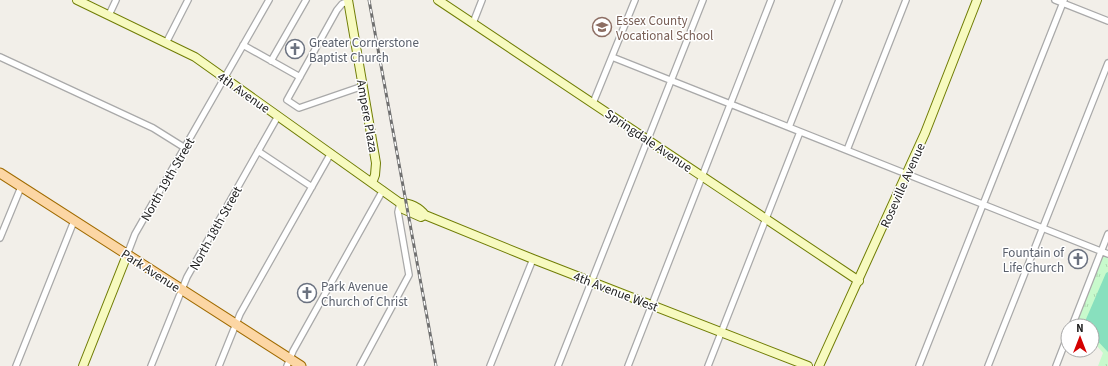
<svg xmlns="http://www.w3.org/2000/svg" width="1108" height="366" font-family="'Source Sans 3',sans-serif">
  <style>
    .park { fill: url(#park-tufts) }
    .pitch { fill: #88e0be }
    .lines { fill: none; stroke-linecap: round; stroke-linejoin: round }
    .street-casing { stroke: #a9a9a9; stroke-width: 8 }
    .secondary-casing { stroke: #707d05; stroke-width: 10 }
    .primary-casing { stroke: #a06b00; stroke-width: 11 }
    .street { stroke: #fff; stroke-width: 5.5 }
    .secondary { stroke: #f7fabf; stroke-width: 8 }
    .primary { stroke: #fcd6a4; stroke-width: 9 }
    .rail-casing { stroke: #707070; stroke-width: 3 }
    .rail { stroke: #fff; stroke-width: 1.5; stroke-dasharray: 4.5; stroke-linecap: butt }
    .labels { text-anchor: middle; stroke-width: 3; stroke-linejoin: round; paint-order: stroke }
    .education-label { font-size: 13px; fill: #785e54; stroke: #fff; text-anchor: start }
    .worship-label { font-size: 13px; fill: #5b616d; stroke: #fff; text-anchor: start }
    .street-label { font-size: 13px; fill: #222; stroke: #fff }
  </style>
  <defs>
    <pattern id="park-tufts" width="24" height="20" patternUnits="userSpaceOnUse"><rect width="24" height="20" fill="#c8facc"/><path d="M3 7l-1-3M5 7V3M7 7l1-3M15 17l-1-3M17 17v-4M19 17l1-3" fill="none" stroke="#acd6af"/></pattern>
  </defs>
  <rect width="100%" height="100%" fill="#f2efe9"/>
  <path class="park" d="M 1103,254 L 1108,256 L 1108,366 L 1098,366 L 1103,353 L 1097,346 L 1092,344 L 1092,326 L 1073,326 Z"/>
  <path class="pitch" d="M 1108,272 L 1108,352 L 1092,335 L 1092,326 L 1083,326 L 1106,273 Z"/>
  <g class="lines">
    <g class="street-casing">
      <path id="street" d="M 1055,0 L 1108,21
        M 348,1 L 342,4 L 337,10 L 287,100 L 299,108 L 363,86
        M 109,15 L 116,0
        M 473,23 L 482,0
        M 166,43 L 188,0
        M 243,45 L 300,77
        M 0,57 L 153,128 L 185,148
        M 612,57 L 1108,254
        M 271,61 L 306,0
        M 593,103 L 635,0
        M 789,127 L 839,0
        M 847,150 L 906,0
        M 258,151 L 312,187
        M 0,238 L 21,187
        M 127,255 L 135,234 L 269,0
        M 1072,326 L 1108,234
        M 16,366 L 74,221
        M 151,366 L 187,277 L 278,116
        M 219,366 L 240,314 L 331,153
        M 287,366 L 293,351 L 383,190
        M 360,366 L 409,275 L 398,212 L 400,203
        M 490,366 L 533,259
        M 558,366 L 703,0
        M 628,366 L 771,0
        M 708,366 L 800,132
        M 919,366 L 1064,0
        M 988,366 L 1108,63
        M 1056,366 L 1068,335"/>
    </g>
    <g class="secondary-casing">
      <path id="secondary" d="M 77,0 L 195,57 L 400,203 L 403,209 L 421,217 L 425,215
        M 348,0 L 376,163 L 375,175 L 372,183
        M 438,0 L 859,281
        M 400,203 C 409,202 420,208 425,215 L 533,259 L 808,366
        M 83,366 L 127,255
        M 819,366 L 925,133 L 977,0"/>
    </g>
    <g class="primary-casing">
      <path id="primary" d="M 0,173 L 301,366"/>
    </g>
    <use href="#street" class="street"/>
    <use href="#secondary" class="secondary"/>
    <use href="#primary" class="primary"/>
    <g class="rail-casing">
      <path id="rail" d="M 369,0 L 436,366"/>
    </g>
    <use href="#rail" class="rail"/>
  </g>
  <defs>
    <g id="school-ring" transform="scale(1)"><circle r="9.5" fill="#fff" stroke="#8d6e63" stroke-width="1.5"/><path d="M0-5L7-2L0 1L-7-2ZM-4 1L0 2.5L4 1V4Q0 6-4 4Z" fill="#8d6e63"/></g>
    <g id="church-ring" transform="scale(1)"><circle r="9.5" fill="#fff" stroke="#6b7280" stroke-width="1.5"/><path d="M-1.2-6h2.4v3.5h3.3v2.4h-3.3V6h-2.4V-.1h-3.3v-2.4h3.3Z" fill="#6b7280"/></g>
  </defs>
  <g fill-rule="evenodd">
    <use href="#school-ring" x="602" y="27"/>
    <use href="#church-ring" x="295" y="49"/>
    <use href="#church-ring" x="1078" y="259"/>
    <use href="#church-ring" x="307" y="293"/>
  </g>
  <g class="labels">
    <g class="education-label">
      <text x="616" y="25">Essex County<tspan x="616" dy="15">Vocational School</tspan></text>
    </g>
    <g class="worship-label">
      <text x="309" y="47">Greater Cornerstone<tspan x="309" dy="15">Baptist Church</tspan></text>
      <text x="1064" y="257" text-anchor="end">Fountain of<tspan x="1064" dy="15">Life Church</tspan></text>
      <text x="321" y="291">Park Avenue<tspan x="321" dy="15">Church of Christ</tspan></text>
    </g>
    <g class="street-label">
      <text transform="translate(244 92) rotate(35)" y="5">4th Avenue</text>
      <text transform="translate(368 116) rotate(80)" y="5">Ampere Plaza</text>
      <text transform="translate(649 140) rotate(34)" y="5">Springdale Avenue</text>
      <text transform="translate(167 179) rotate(-60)" y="5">North 19th Street</text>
      <text transform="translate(902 185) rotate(-66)" y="5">Roseville Avenue</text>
      <text transform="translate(215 228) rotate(-61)" y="5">North 18th Street</text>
      <text transform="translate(151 270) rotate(33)" y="5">Park Avenue</text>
      <text transform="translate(616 291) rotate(21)" y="5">4th Avenue West</text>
    </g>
  </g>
  <g transform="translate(1080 338)"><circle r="19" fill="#ffffff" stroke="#a7a7a7"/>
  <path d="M0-3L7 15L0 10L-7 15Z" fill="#d40000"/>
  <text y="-6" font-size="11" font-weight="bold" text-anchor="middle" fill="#222222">N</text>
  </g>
</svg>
